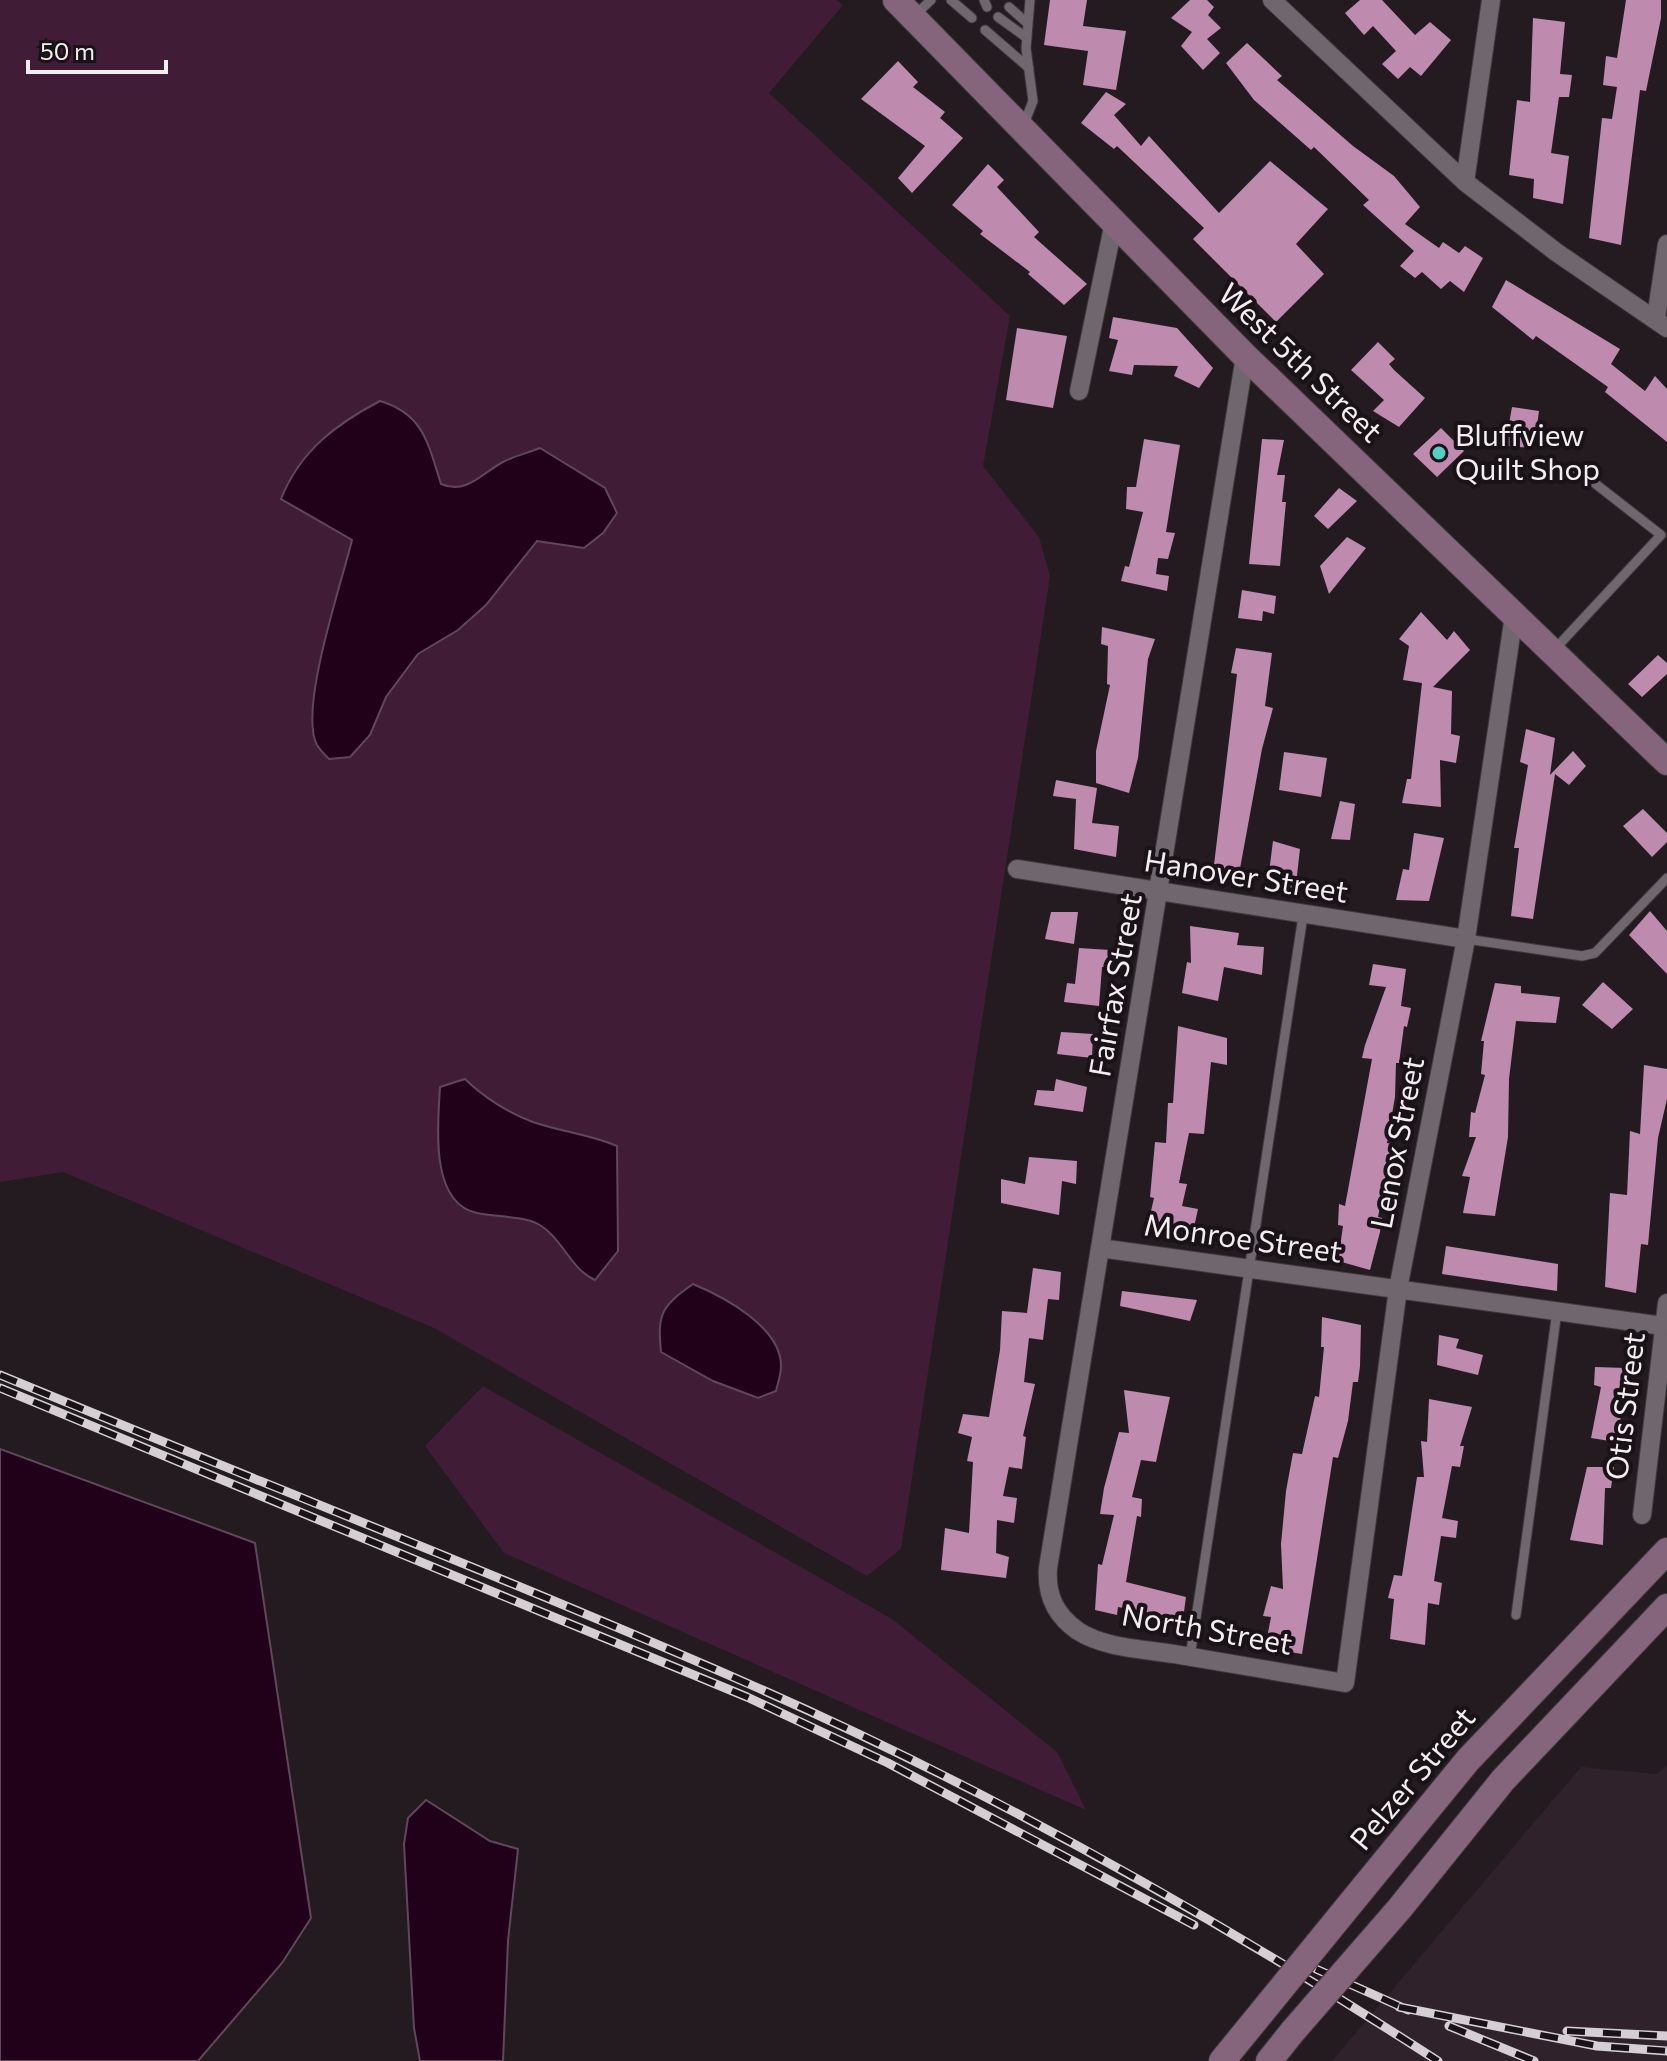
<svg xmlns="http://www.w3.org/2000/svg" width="1667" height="2061" font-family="Commissioner,sans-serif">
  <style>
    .built { fill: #2f222b }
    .green { fill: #411c37 }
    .water { fill: #210019; stroke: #60475a; stroke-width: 2 }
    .building { fill: #be8aae }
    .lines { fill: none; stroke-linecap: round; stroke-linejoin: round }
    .lane-casing { stroke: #3f393d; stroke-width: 11 }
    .street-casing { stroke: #3f393d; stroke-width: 20 }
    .secondary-casing { stroke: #3f393d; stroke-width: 28 }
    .lane { stroke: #70666d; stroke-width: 9 }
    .street { stroke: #70666d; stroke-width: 18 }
    .secondary { stroke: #85657c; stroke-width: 26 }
    .rail-casing { stroke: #d5cfd3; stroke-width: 9 }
    .rail { stroke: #191217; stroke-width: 6; stroke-dasharray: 18; stroke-linecap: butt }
    .secondary-bridge-casing { stroke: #3f393d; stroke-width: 28; stroke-linecap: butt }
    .secondary-bridge { stroke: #85657c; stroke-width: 26 }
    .poi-dot { fill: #55cec5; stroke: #191217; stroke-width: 3 }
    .labels { text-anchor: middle; stroke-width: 8; stroke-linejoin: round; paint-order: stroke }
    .street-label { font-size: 30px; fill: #f3edf1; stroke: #191217 }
    .poi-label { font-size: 30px; fill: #f3edf1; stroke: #191217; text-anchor: start }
  </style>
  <rect width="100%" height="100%" fill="#231b20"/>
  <path class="built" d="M 1667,1765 L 1667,2061 L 1332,2061 L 1581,1767 L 1657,1774 Z"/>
  <path class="green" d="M 0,0 L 836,0 L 843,5 L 769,93 L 1010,316 L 983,466 L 1039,537 L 1050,576 L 901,1549 L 867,1576 L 434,1328 L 63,1172 L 0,1182 Z
    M 483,1386 L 892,1619 L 1057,1752 L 1086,1810 L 504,1553 L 425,1446 Z"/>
  <path class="water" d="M 380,401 C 424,414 428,444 441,484 C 467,495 482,473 503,462 C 514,456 528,453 540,448 L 605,488 L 617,513 L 603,533 L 584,548 L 537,541 L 486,605 L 458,630 L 418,654 L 386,697 L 370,735 L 350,757 L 329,759 C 325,755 320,750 317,745 C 298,710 342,582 352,540 L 281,499 C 300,451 336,424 380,401 Z
    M 465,1079 C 482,1096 510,1114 533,1122 C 562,1132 588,1134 617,1146 L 618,1251 L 595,1280 C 570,1269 563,1238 538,1224 C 524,1216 495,1217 477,1213 C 429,1203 438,1124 440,1087 Z
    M 693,1284 C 724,1297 781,1327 781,1366 C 781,1374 778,1383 776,1391 L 758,1398 L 713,1381 L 661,1352 C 657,1313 662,1306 693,1284 Z
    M 0,1449 L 255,1543 L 311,1918 L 282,1963 L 198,2061 L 0,2061 Z
    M 426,1800 L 490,1841 L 518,1849 L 508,1941 L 503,2061 L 420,2061 L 414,2028 L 404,1844 L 408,1818 Z"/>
  <path class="building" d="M 1050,0 L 1087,0 L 1083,26 L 1126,31 L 1116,90 L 1083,85 L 1088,51 L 1044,45 Z
    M 1190,0 L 1207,0 L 1214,7 L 1208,15 L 1221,28 L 1207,39 L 1220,53 L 1203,70 L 1181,46 L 1192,32 L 1171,18 Z
    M 1360,0 L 1382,0 L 1415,35 L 1430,22 L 1451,40 L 1421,76 L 1410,67 L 1398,79 L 1382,64 L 1396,51 L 1373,26 L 1364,35 L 1345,13 Z
    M 1626,0 L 1661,0 L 1661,18 L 1646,91 L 1640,90 L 1621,245 L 1589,238 L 1602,118 L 1612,119 L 1617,87 L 1603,85 L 1606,56 L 1617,58 Z
    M 1533,18 L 1565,22 L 1560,74 L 1572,75 L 1569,97 L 1559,97 L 1551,153 L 1569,156 L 1563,204 L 1533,198 L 1534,179 L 1509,175 L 1517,100 L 1530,102 Z
    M 1247,43 L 1282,76 L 1277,80 L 1353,146 L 1394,176 L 1420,207 L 1405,224 L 1439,248 L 1443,242 L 1459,253 L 1465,246 L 1483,258 L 1464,292 L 1450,281 L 1441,289 L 1422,272 L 1415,278 L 1400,266 L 1414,251 L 1363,205 L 1369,200 L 1314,147 L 1311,150 L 1254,100 L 1226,63 Z
    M 898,61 L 918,82 L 913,87 L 945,112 L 940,118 L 963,138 L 912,193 L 898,178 L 925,146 L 861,99 Z
    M 1106,92 L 1126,104 L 1114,115 L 1141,146 L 1149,136 L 1219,213 L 1270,161 L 1328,209 L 1296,244 L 1324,274 L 1276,322 L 1193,239 L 1204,228 L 1117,146 L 1114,149 L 1081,123 Z
    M 988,164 L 1004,180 L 997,187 L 1039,232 L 1034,237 L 1087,284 L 1064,305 L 1028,274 L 1030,272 L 980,234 L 983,231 L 952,205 Z
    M 1506,280 L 1620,349 L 1611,364 L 1645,391 L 1655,376 L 1667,389 L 1667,442 L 1605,392 L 1608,387 L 1536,336 L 1533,340 L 1492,307 Z
    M 1113,317 L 1177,328 L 1213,368 L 1199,388 L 1174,376 L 1178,366 L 1134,365 L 1132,375 L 1109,371 L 1118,340 L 1109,338 Z
    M 1017,328 L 1067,336 L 1053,408 L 1006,400 Z
    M 1378,342 L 1395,359 L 1389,364 L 1394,370 L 1425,398 L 1399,427 L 1373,411 L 1384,400 L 1351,370 Z
    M 1512,407 L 1539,411 L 1534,448 L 1505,446 Z
    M 1441,428 L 1464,451 L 1437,477 L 1413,454 Z
    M 1144,439 L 1180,445 L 1166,532 L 1175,533 L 1168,559 L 1158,558 L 1156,574 L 1169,576 L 1167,591 L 1121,581 L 1125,566 L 1129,567 L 1143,512 L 1126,509 L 1127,487 L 1136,487 Z
    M 1262,439 L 1284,440 L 1277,475 L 1285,475 L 1282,502 L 1286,502 L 1280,566 L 1249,564 Z
    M 1339,488 L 1357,501 L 1328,529 L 1314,516 Z
    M 1347,537 L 1366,548 L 1329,594 L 1320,566 Z
    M 1242,590 L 1276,596 L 1274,614 L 1263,611 L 1262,621 L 1238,618 Z
    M 1421,612 L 1447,640 L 1454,631 L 1470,650 L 1433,687 L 1452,691 L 1451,734 L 1460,736 L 1456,763 L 1440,760 L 1441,807 L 1402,803 L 1407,779 L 1411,779 L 1422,683 L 1403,680 L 1409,646 L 1399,639 Z
    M 1102,627 L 1155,639 L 1148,659 L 1138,758 L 1129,793 L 1096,783 L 1096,751 L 1110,685 L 1107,684 L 1108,646 L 1101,644 Z
    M 1236,648 L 1272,653 L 1265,706 L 1273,708 L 1262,749 L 1239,874 L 1213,873 L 1237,674 L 1231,673 Z
    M 1658,655 L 1667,663 L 1667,674 L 1642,697 L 1628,684 Z
    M 1526,729 L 1555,738 L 1550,775 L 1573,751 L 1586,766 L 1569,785 L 1555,774 L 1533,919 L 1511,916 L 1519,848 L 1514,848 L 1528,765 L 1520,762 Z
    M 1284,752 L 1327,758 L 1321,797 L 1279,790 Z
    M 1056,780 L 1097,788 L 1092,823 L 1119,826 L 1116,857 L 1074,849 L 1076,799 L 1053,796 Z
    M 1340,801 L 1355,804 L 1350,840 L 1331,839 Z
    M 1643,809 L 1667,833 L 1667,842 L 1652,857 L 1623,826 Z
    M 1414,833 L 1444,838 L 1429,901 L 1396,900 L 1403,869 L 1409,870 Z
    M 1273,841 L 1300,849 L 1295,893 L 1267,888 Z
    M 1650,911 L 1667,931 L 1667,974 L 1629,935 Z
    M 1051,912 L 1078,912 L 1074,944 L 1045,939 Z
    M 1190,926 L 1239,933 L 1237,945 L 1264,947 L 1262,975 L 1224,967 L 1218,1001 L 1182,993 L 1187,962 L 1191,963 Z
    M 1079,948 L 1110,950 L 1108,968 L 1102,967 L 1099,1006 L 1064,1002 L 1067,983 L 1075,984 Z
    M 1373,964 L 1406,969 L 1401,1006 L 1411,1008 L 1407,1027 L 1404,1026 L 1399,1063 L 1396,1063 L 1395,1097 L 1387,1143 L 1392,1144 L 1378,1217 L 1382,1218 L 1380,1232 L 1370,1270 L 1338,1261 L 1343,1226 L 1338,1225 L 1339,1204 L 1345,1206 L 1372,1059 L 1362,1058 L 1365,1045 L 1386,987 L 1369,985 Z
    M 1603,982 L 1633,1009 L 1612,1029 L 1582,1005 Z
    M 1495,983 L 1521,986 L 1521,993 L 1560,997 L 1556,1023 L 1516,1021 L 1509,1079 L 1508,1137 L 1495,1216 L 1463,1213 L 1470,1177 L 1462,1176 L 1476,1137 L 1469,1137 L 1471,1112 L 1475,1113 L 1485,1075 L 1481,1074 L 1484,1041 L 1481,1041 Z
    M 1178,1026 L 1227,1038 L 1227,1065 L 1211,1062 L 1204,1134 L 1189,1133 L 1179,1183 L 1187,1184 L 1182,1206 L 1198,1209 L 1193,1232 L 1148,1224 L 1154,1198 L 1150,1197 L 1155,1142 L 1166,1143 L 1168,1103 L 1173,1103 Z
    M 1061,1032 L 1093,1034 L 1092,1058 L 1057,1054 Z
    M 1644,1065 L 1667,1069 L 1667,1099 L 1658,1138 L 1648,1245 L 1641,1244 L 1636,1293 L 1605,1287 L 1610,1193 L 1627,1195 L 1630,1131 L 1640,1134 Z
    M 1056,1079 L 1087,1087 L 1083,1112 L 1034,1105 L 1037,1090 L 1054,1091 Z
    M 1029,1157 L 1077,1161 L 1076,1184 L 1062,1181 L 1059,1215 L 1001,1203 L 1001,1179 L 1025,1184 Z
    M 1446,1246 L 1558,1264 L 1557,1291 L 1442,1274 Z
    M 1033,1268 L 1061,1272 L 1059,1300 L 1048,1299 L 1043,1340 L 1029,1338 L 1024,1382 L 1035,1384 L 1023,1436 L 1026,1437 L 1022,1469 L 1009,1467 L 1003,1496 L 1017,1498 L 1014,1523 L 997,1520 L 996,1553 L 1009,1557 L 1006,1578 L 941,1570 L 945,1528 L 969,1533 L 973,1462 L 967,1461 L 972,1437 L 958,1433 L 963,1414 L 989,1417 L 1000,1350 L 1002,1311 L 1027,1313 Z
    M 1122,1291 L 1197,1300 L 1190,1321 L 1120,1306 Z
    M 1322,1317 L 1361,1325 L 1360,1366 L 1358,1382 L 1353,1382 L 1348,1421 L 1338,1458 L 1333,1457 L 1302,1654 L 1265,1648 L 1271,1617 L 1263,1616 L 1271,1586 L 1283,1589 L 1281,1544 L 1286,1491 L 1293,1453 L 1302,1454 L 1315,1396 L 1319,1397 L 1324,1347 L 1321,1347 Z
    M 1439,1335 L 1459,1339 L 1456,1348 L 1483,1355 L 1478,1375 L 1437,1365 Z
    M 1595,1367 L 1626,1368 L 1616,1410 L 1622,1411 L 1616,1442 L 1591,1438 L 1601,1387 L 1594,1385 Z
    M 1124,1390 L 1170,1397 L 1156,1462 L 1141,1460 L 1132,1497 L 1142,1499 L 1141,1517 L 1137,1516 L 1126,1582 L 1186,1597 L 1183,1619 L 1118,1607 L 1117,1615 L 1095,1610 L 1098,1564 L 1102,1565 L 1114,1515 L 1100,1514 L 1104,1488 L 1119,1432 L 1129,1433 Z
    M 1429,1399 L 1472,1407 L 1460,1446 L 1464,1446 L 1460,1467 L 1452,1466 L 1442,1518 L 1458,1521 L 1456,1538 L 1441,1536 L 1434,1581 L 1442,1583 L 1439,1605 L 1428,1603 L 1425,1645 L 1390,1639 L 1394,1599 L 1388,1598 L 1394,1575 L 1402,1576 L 1417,1477 L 1424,1477 L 1421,1441 L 1427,1442 Z
    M 1587,1467 L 1614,1467 L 1611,1488 L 1605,1488 L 1603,1545 L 1570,1540 Z"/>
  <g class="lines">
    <g class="lane-casing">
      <path id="lane" d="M 951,0 L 972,18
        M 984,0 L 987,7
        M 1009,7 L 1027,23
        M 915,15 L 931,0
        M 998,17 L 1027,38
        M 985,30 L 1029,68
        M 1024,124 L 1033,101 L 1026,48 L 1030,0
        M 1555,649 L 1661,535 L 1574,467
        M 1466,939 L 1582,956 L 1595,953 L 1667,878
        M 1516,1615 L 1557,1311
        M 1190,1657 L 1303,916"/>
    </g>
    <g class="street-casing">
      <path id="street" d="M 1272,0 L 1465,182 L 1556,252 L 1667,328
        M 1465,182 L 1491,0
        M 1656,318 L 1667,244
        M 1245,356 L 1048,1568 C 1046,1595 1055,1615 1078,1631 C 1104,1648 1144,1649 1174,1654 C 1231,1664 1288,1673 1345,1683 L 1398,1289 L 1466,939 L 1514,615
        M 1079,391 L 1114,222
        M 1017,869 L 1466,939
        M 1100,1248 L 1663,1326
        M 1642,1515 L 1667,1303"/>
    </g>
    <g class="secondary-casing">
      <path id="secondary" d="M 896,0 L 1245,356 L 1667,762
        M 1364,1887 L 1468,1760 L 1667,1551
        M 1400,1908 L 1503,1780 L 1667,1607
        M 1222,2061 L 1262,2012
        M 1269,2061 L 1293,2031"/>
    </g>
    <use href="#lane" class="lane"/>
    <use href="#street" class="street"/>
    <use href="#secondary" class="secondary"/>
    <g class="rail-casing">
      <path id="rail" d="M 0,1375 C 249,1478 502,1576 749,1684 C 989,1789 1218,1919 1438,2061
        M 0,1388 L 747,1697 L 888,1763 L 1194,1925
        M 1316,1969 L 1408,2010
        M 1399,2007 L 1597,2046 L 1667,2051
        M 1449,2026 L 1534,2061
        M 1567,2031 L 1667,2036"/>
    </g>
    <use href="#rail" class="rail"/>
    <g class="secondary-bridge-casing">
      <path id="secondary-bridge" d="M 1262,2012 L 1364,1887
        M 1293,2031 L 1400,1908"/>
    </g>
    <use href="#secondary-bridge" class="secondary-bridge"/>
  </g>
  <circle class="poi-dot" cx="1439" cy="453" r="8"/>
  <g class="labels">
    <g class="street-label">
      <text transform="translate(1300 363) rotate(44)" y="10">West 5th Street</text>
      <text transform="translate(1246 877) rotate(9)" y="10">Hanover Street</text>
      <text transform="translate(1116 985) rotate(-80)" y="10">Fairfax Street</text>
      <text transform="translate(1398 1143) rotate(-79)" y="10">Lenox Street</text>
      <text transform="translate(1243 1239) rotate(8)" y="10">Monroe Street</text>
      <text transform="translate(1626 1406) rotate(-83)" y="10">Otis Street</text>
      <text transform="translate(1207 1630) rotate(10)" y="10">North Street</text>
      <text transform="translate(1413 1779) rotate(-50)" y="10">Pelzer Street</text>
    </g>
    <g class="poi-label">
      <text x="1455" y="446">Bluffview<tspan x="1455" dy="34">Quilt Shop</tspan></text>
    </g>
  </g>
  <path d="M28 60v12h138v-12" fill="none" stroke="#f3edf1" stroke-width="4"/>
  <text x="40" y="60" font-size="24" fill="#f3edf1" stroke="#191217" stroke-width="6" paint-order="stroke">50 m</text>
</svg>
